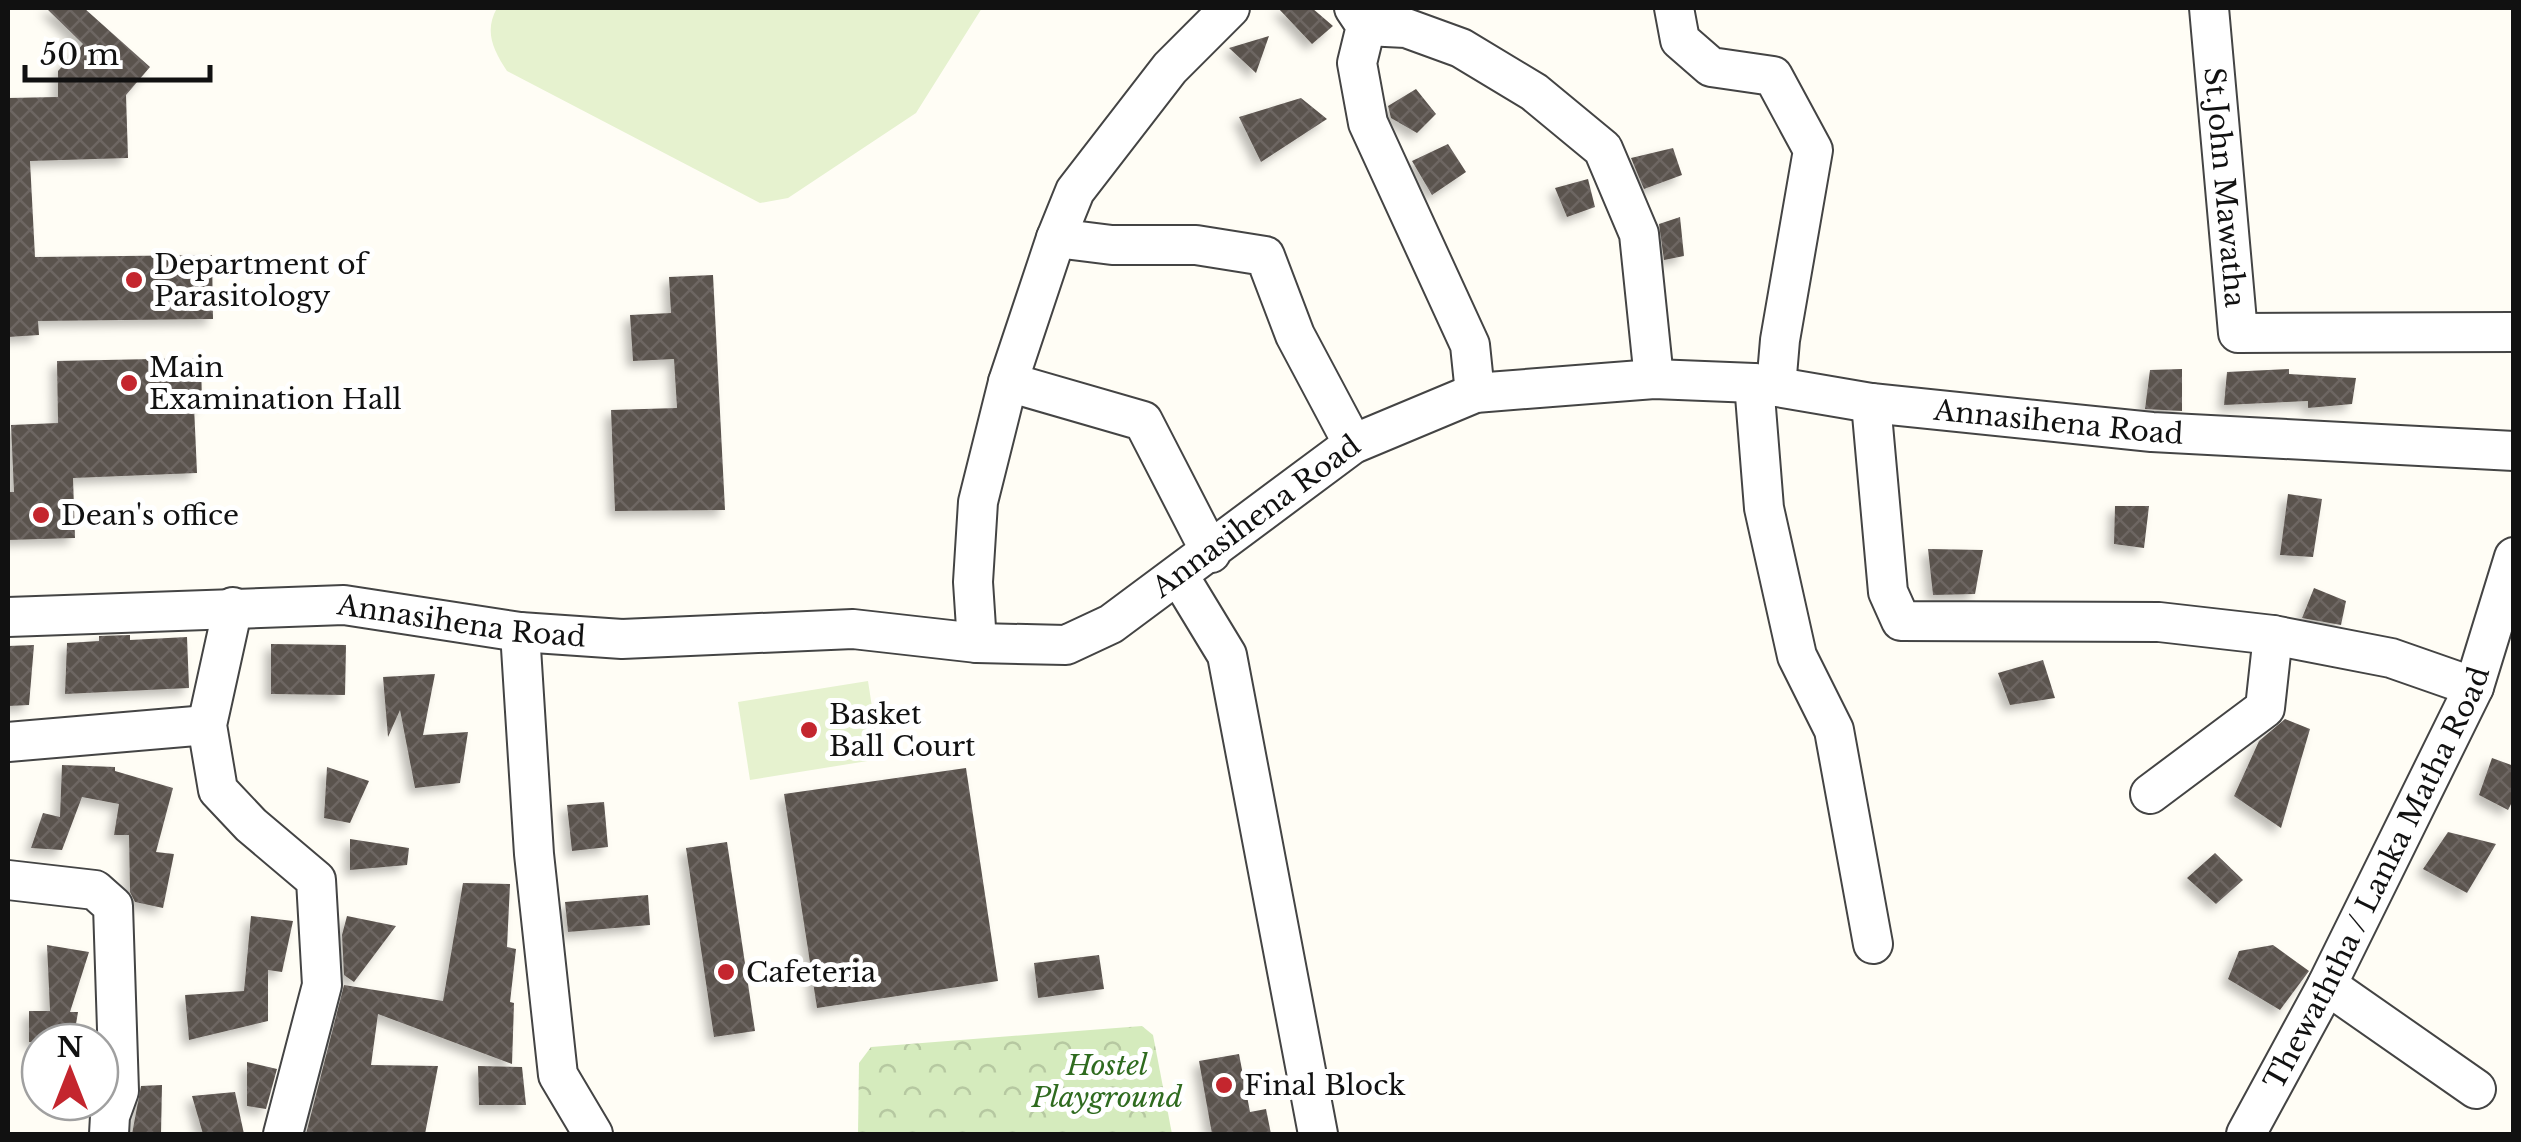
<svg xmlns="http://www.w3.org/2000/svg" width="2521" height="1142" font-family="'Libre Baskerville',serif">
  <style>
    .park { fill: url(#park-crowns) }
    .pitch { fill: #e6f2cf }
    .building { fill: url(#building-cross-hatch); filter: url(#shadow) }
    .lines { fill: none; stroke-linecap: round; stroke-linejoin: round }
    .minor-casing { stroke: #444; stroke-width: 42 }
    .minor { stroke: #fff; stroke-width: 38 }
    .poi-dot { fill: #c4262e; stroke: #fff; stroke-width: 4 }
    .labels { text-anchor: middle; stroke-width: 10; stroke-linejoin: round; paint-order: stroke }
    .street-label { font-size: 28px; fill: #111; stroke: #fff }
    .poi-label { font-size: 28px; fill: #111; stroke: #fff; text-anchor: start }
    .park-label { font-size: 28px; font-style: italic; fill: #2f6b1f; stroke: #fff }
  </style>
  <defs>
    <pattern id="park-crowns" width="20" height="18" patternUnits="userSpaceOnUse" patternTransform="scale(2.5)"><rect width="20" height="18" fill="#d5ebbd"/><path d="M2 6a3 3 0 1 1 6 0M12 15a3 3 0 1 1 6 0" fill="none" stroke="#b6c8a1"/></pattern>
    <pattern id="building-cross-hatch" width="8" height="8" patternUnits="userSpaceOnUse" patternTransform="scale(2.5)"><rect width="8" height="8" fill="#5a524d"/><path d="M0 0l8 8M0 8l8-8" fill="none" stroke="#6d6662"/></pattern>
    <filter id="shadow"><feDropShadow dx="-6" dy="6" stdDeviation="5" flood-color="#0004"/></filter>
  </defs>
  <rect width="100%" height="100%" fill="#fffdf5"/>
  <path class="park" d="M 1142,1026 L 1153,1035 L 1172,1134 L 858,1134 L 859,1063 L 871,1047 Z"/>
  <path class="pitch" d="M 497,8 L 982,8 L 916,113 L 788,198 L 760,203 L 507,71 C 493,50 484,31 497,8 Z
    M 868,681 L 880,759 L 750,780 L 738,702 Z"/>
  <path class="building" d="M 46,8 L 84,8 L 150,67 L 126,95 L 128,158 L 30,161 L 35,257 L 212,255 L 213,319 L 38,321 L 39,335 L 8,337 L 8,98 L 58,97 L 58,71 L 83,44 Z
    M 1278,8 L 1312,8 L 1333,26 L 1312,44 Z
    M 1269,36 L 1256,73 L 1229,48 Z
    M 1416,89 L 1436,114 L 1417,133 L 1391,118 L 1388,106 Z
    M 1301,98 L 1327,119 L 1261,162 L 1239,117 Z
    M 1448,144 L 1466,172 L 1432,195 L 1412,161 Z
    M 1673,148 L 1682,175 L 1644,189 L 1631,158 Z
    M 1588,179 L 1595,207 L 1567,217 L 1555,188 Z
    M 1680,217 L 1684,256 L 1664,260 L 1659,224 Z
    M 713,275 L 725,510 L 615,511 L 611,410 L 677,408 L 674,359 L 633,361 L 630,315 L 671,313 L 669,277 Z
    M 201,358 L 202,406 L 194,406 L 197,473 L 73,478 L 75,538 L 8,540 L 8,492 L 14,492 L 11,425 L 58,423 L 57,361 Z
    M 2182,369 L 2182,411 L 2145,409 L 2150,370 Z
    M 2289,369 L 2289,374 L 2356,378 L 2352,404 L 2308,408 L 2308,401 L 2224,405 L 2227,372 Z
    M 2288,494 L 2322,499 L 2313,557 L 2280,555 Z
    M 2115,506 L 2149,506 L 2144,548 L 2114,544 Z
    M 1928,549 L 1983,550 L 1975,594 L 1933,595 Z
    M 2314,588 L 2346,601 L 2341,625 L 2302,618 Z
    M 130,635 L 130,640 L 187,637 L 189,688 L 65,694 L 67,643 L 99,641 L 99,636 Z
    M 271,644 L 346,645 L 345,695 L 271,694 Z
    M 34,645 L 29,705 L 8,706 L 8,646 Z
    M 2043,660 L 2055,698 L 2010,705 L 1998,673 Z
    M 435,674 L 423,735 L 468,732 L 460,783 L 415,788 L 400,710 L 388,737 L 383,677 Z
    M 2285,719 L 2310,729 L 2281,828 L 2234,796 L 2259,741 Z
    M 2492,758 L 2514,766 L 2514,798 L 2508,810 L 2479,795 Z
    M 62,765 L 115,767 L 115,771 L 173,788 L 156,852 L 174,854 L 163,908 L 135,902 L 130,892 L 129,835 L 114,835 L 119,804 L 82,797 L 62,850 L 31,848 L 43,813 L 60,817 Z
    M 327,767 L 369,781 L 350,823 L 324,818 Z
    M 966,768 L 998,981 L 817,1008 L 784,794 Z
    M 604,802 L 608,847 L 572,851 L 567,805 Z
    M 2448,832 L 2496,844 L 2467,893 L 2423,869 Z
    M 350,839 L 409,848 L 407,865 L 350,870 Z
    M 727,842 L 755,1031 L 714,1037 L 686,848 Z
    M 2215,853 L 2243,880 L 2216,904 L 2187,878 Z
    M 463,883 L 510,884 L 507,947 L 516,949 L 510,1002 L 514,1003 L 512,1064 L 378,1014 L 371,1065 L 438,1066 L 425,1134 L 306,1134 L 344,985 L 443,1001 Z
    M 648,895 L 650,925 L 568,932 L 565,902 Z
    M 251,916 L 293,921 L 282,972 L 268,970 L 268,1021 L 189,1040 L 185,995 L 244,991 Z
    M 347,916 L 396,926 L 354,982 L 344,975 L 342,935 Z
    M 47,945 L 89,952 L 70,1012 L 78,1012 L 73,1042 L 29,1042 L 29,1011 L 50,1011 Z
    M 2273,945 L 2309,971 L 2280,1010 L 2228,979 L 2239,951 Z
    M 1099,955 L 1104,989 L 1038,998 L 1034,963 Z
    M 1239,1054 L 1250,1112 L 1266,1109 L 1271,1134 L 1212,1134 L 1199,1061 Z
    M 247,1062 L 277,1069 L 266,1109 L 247,1106 Z
    M 478,1066 L 522,1067 L 526,1105 L 479,1105 Z
    M 162,1085 L 161,1134 L 132,1134 L 141,1086 Z
    M 235,1092 L 244,1134 L 203,1134 L 192,1096 Z"/>
  <g class="lines">
    <g class="minor-casing">
      <g id="minor">
        <path d="M 1354,8 L 1366,26 L 1357,63 L 1368,123 L 1470,345 L 1475,393"/>
        <path d="M 1674,8 L 1680,40 L 1711,67 L 1773,76 L 1813,150 L 1780,340 L 1776,387"/>
        <path id="s1" d="M 2209,8 L 2238,333 L 2514,332"/>
        <path d="M 1366,26 L 1406,28 L 1461,48 L 1534,92 L 1603,149 L 1639,234 L 1654,379"/>
        <path d="M 1056,238 L 1112,245 L 1196,245 L 1265,256 L 1295,335 L 1353,444"/>
        <path d="M 1008,382 L 1143,421 L 1211,553"/>
        <path d="M 1754,383 L 1764,508 L 1797,656 L 1834,730 L 1873,944"/>
        <path d="M 1871,403 L 1888,592 L 1901,621 L 2159,622 L 2273,635 L 2391,658 L 2474,687"/>
        <path d="M 1179,576 L 1227,655 L 1318,1134"/>
        <path d="M 233,607 L 207,725 L 218,790 L 251,825 L 316,880 L 322,985 L 283,1134"/>
        <path id="s2" d="M 8,617 L 344,605 L 520,632 L 622,639 L 853,629 L 977,643 L 1066,645 L 1111,624 L 1353,444 L 1475,393 L 1654,379 L 1754,383 L 1871,403 L 2152,432 L 2514,451"/>
        <path d="M 520,632 L 534,854 L 558,1075 L 593,1134"/>
        <path d="M 977,643 L 973,582 L 978,502 L 1008,382 L 1056,238 L 1075,191 L 1170,68 L 1230,8"/>
        <path d="M 8,742 L 207,725"/>
        <path d="M 2150,794 L 2265,708 L 2273,635"/>
        <path d="M 8,880 L 95,890 L 113,906 L 119,1091 L 110,1116 L 109,1134"/>
        <path d="M 2327,985 L 2476,1089"/>
        <path id="s3" d="M 2246,1134 L 2327,985 L 2474,687 L 2514,557"/>
      </g>
    </g>
    <use href="#minor" class="minor"/>
  </g>
  <g class="poi-dot">
    <circle cx="134" cy="280" r="10"/>
    <circle cx="129" cy="383" r="10"/>
    <circle cx="41" cy="515" r="10"/>
    <circle cx="809" cy="730" r="10"/>
    <circle cx="726" cy="972" r="10"/>
    <circle cx="1224" cy="1085" r="10"/>
  </g>
  <g class="labels">
    <g class="street-label">
      <text dy="10" stroke="none"><textPath href="#s1" startOffset="180">St.John Mawatha</textPath></text>
      <text dy="10" stroke="none"><textPath href="#s2" startOffset="2132">Annasihena Road</textPath></text>
      <text dy="10" stroke="none"><textPath href="#s2" startOffset="1292">Annasihena Road</textPath></text>
      <text dy="10" stroke="none"><textPath href="#s2" startOffset="455">Annasihena Road</textPath></text>
      <text dy="10" stroke="none"><textPath href="#s3" startOffset="288">Thewaththa / Lanka Matha Road</textPath></text>
    </g>
    <g class="poi-label">
      <text x="154" y="274">Department of<tspan x="154" dy="32">Parasitology</tspan></text>
      <text x="149" y="377">Main<tspan x="149" dy="32">Examination Hall</tspan></text>
      <text x="61" y="525">Dean's office</text>
      <text x="829" y="724">Basket<tspan x="829" dy="32">Ball Court</tspan></text>
      <text x="746" y="982">Cafeteria</text>
      <text x="1244" y="1095">Final Block</text>
    </g>
    <g class="park-label">
      <text x="1107" y="1075">Hostel<tspan x="1107" dy="32">Playground</tspan></text>
    </g>
  </g>
  <rect width="2521" height="1142" fill="none" stroke="#111111" stroke-width="20"/>
  <g transform="translate(70 1072)"><circle r="48" fill="#ffffff" stroke="#a0a0a0" stroke-width="2.5"/>
  <path d="M0-8L18 38L0 25L-18 38Z" fill="#c4262e"/>
  <text y="-15" font-size="28" font-weight="bold" text-anchor="middle" fill="#111111">N</text>
  </g>
  <path d="M25 65v15h185v-15" fill="none" stroke="#111111" stroke-width="5"/>
  <text x="40" y="65" font-size="30" fill="#111111" stroke="#ffffff" stroke-width="8" paint-order="stroke">50 m</text>
</svg>
